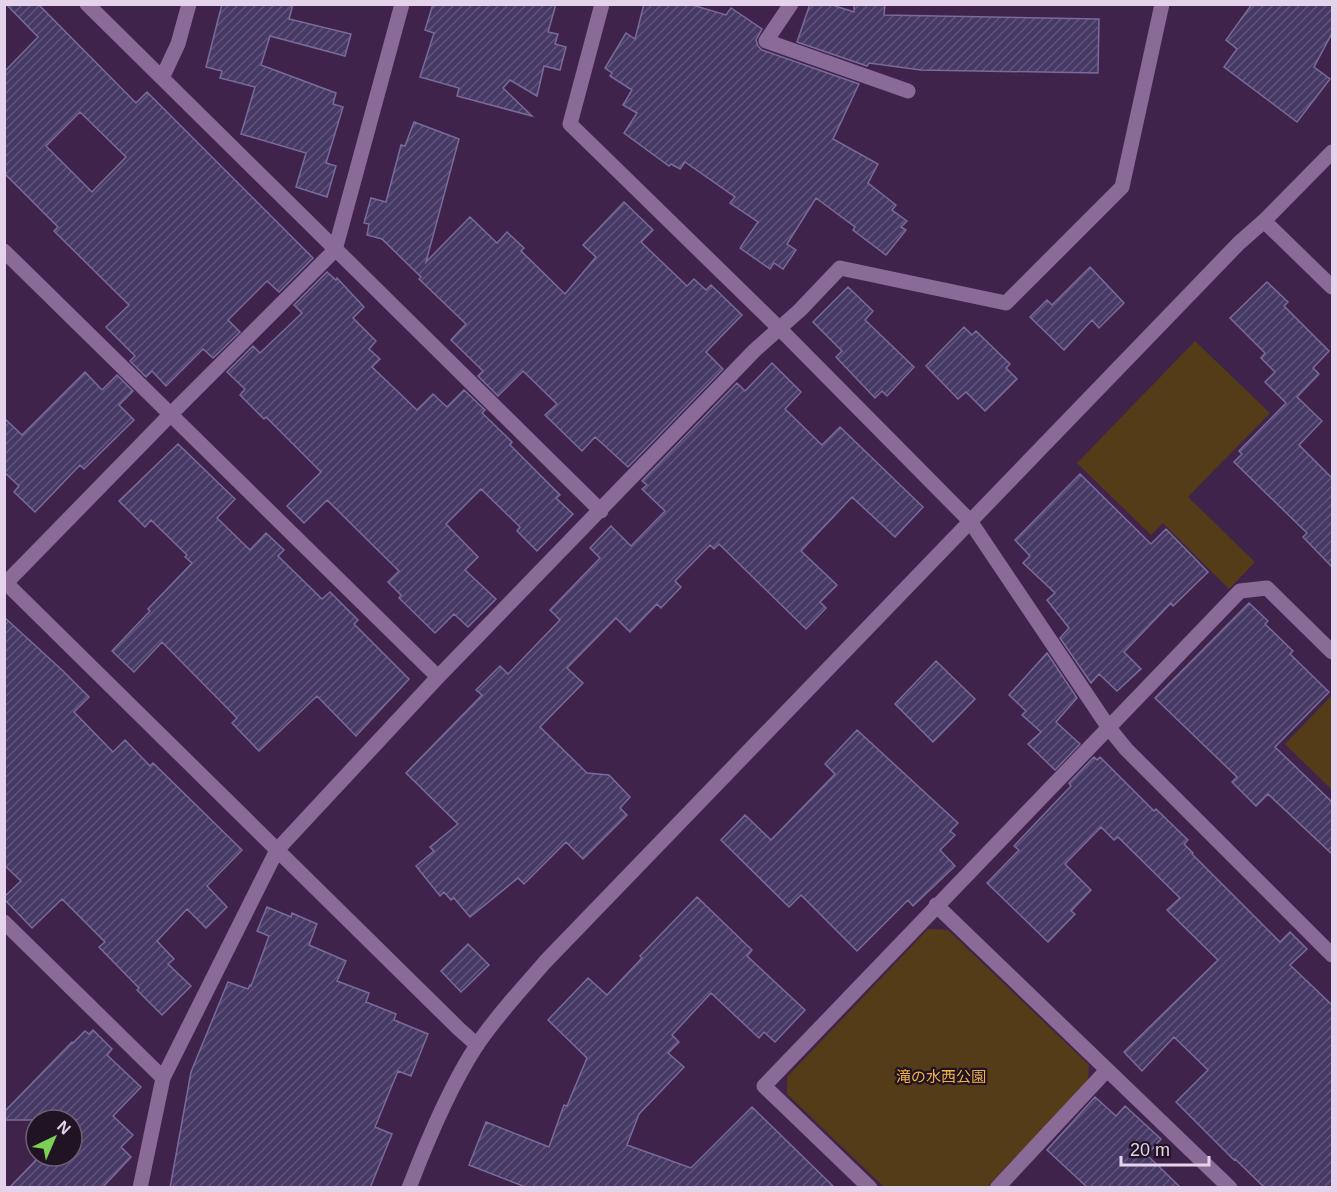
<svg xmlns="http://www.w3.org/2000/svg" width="1337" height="1192" font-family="Helvetica,'Noto Sans JP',sans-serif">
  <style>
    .green { fill: #533c17 }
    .building { fill: url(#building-hatch); stroke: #796b9b; stroke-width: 1.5; fill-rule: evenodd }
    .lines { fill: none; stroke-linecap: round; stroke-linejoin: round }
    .street { stroke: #8a6a96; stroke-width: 15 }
    .secondary { stroke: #8a6a96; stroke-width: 15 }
    .labels { text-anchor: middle; stroke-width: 4.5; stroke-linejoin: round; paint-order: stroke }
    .park-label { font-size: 15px; fill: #f2b140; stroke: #201324 }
  </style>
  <defs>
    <pattern id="building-hatch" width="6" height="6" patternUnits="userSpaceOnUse" patternTransform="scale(1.5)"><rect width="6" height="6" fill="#473965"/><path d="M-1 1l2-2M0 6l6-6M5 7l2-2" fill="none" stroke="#61557b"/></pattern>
  </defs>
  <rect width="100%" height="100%" fill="#40234a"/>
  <path class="green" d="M 1195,341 L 1270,413 L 1188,497 L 1255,562 L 1229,589 L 1163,523 L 1151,535 L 1077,463 Z
    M 1332,695 L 1332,790 L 1285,744 Z
    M 928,929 L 948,930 L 1089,1065 L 1088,1081 L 987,1187 L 884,1187 L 787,1094 L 787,1077 Z"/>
  <path class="building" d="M 6,4 L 38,4 L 136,103 L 147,92 L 313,258 L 279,292 L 267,281 L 228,320 L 240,332 L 213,358 L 203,349 L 166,386 L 152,371 L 146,377 L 130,361 L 135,356 L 106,327 L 129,305 L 54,231 L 58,227 L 4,173 L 4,72 L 38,37 ZM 80,112 L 126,157 L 92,192 L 46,146 Z
    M 222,4 L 293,4 L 289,19 L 351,34 L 345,56 L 270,36 L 261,65 L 336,93 L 333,104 L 343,107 L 326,163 L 336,166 L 327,197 L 296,187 L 306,153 L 241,134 L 255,87 L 220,78 L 222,71 L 206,67 Z
    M 433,4 L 556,4 L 548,32 L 558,34 L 555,44 L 566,47 L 560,70 L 544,66 L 537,96 L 510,80 L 503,88 L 532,116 L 457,96 L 459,88 L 420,77 L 434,33 L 425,30 Z
    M 644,4 L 689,4 L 726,15 L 731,8 L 762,29 L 756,40 L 758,46 L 762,50 L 859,84 L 833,139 L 878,164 L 868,183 L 896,205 L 892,210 L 907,221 L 901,227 L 906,230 L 886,255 L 853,230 L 855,227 L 816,198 L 787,244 L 796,250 L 783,269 L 774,263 L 770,269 L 740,248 L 758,222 L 730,203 L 735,197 L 685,162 L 680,169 L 671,164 L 669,166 L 624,133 L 637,113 L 623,105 L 632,90 L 610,76 L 612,73 L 605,68 L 626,33 L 635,39 Z
    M 810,4 L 829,4 L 854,12 L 854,4 L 885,4 L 884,15 L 1099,19 L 1098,73 L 921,70 L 869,63 L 867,66 L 797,42 Z
    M 1252,4 L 1332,4 L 1332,33 L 1314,67 L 1330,79 L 1297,122 L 1224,67 L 1237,49 L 1226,40 Z
    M 414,122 L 459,139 L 426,262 L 470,217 L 497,243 L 507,232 L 524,248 L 521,251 L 565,294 L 596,257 L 583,245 L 624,202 L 653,230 L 641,242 L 687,286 L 694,279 L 706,290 L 711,285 L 742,315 L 706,352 L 723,369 L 628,467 L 595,437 L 582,451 L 545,415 L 557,404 L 523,371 L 498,396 L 478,376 L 483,371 L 451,340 L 466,324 L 419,279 L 421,277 L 382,239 L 367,235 L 369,224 L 364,223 L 371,198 L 386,202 L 401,145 L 405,146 Z
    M 1090,267 L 1124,303 L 1099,328 L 1092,320 L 1064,350 L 1030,317 L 1047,300 L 1052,305 Z
    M 327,272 L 336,280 L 337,278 L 364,307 L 353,318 L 376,341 L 369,349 L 380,359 L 372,367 L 417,410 L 433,394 L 447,407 L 464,390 L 485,410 L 482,413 L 512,442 L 510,445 L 560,495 L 556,498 L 573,514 L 537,551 L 517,531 L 520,527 L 481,489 L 446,524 L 478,557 L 465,570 L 496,599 L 468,627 L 454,614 L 435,633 L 399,598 L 401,595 L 388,582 L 399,571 L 327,500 L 304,523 L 287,506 L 321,472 L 266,417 L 264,419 L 240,395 L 245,389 L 227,372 L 253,346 L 260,353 L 302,313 L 294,305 Z
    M 1267,282 L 1288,302 L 1284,306 L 1329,351 L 1313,368 L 1319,374 L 1297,397 L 1322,421 L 1299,445 L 1332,478 L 1332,567 L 1303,537 L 1307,533 L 1234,462 L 1242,454 L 1239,451 L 1286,403 L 1265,382 L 1275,372 L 1261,358 L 1265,353 L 1230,318 Z
    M 848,287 L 873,311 L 865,320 L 914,367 L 887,396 L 882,391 L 875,398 L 836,357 L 842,351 L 813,322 Z
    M 964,327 L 972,335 L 976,331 L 1010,364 L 1006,368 L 1017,379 L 985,411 L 966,392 L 958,399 L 926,366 Z
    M 772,363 L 801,392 L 785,409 L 822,445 L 840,427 L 923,507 L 895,537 L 852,497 L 801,551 L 837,585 L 820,602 L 826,608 L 806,629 L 719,544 L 714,549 L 710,545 L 675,581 L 681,587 L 661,608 L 657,604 L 630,632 L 616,618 L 567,668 L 583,683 L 540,727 L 587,773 L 609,775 L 630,797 L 620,808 L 627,815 L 583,859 L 566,842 L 524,884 L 518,878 L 470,917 L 454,898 L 451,900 L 444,892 L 440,896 L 416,866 L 434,851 L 430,847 L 458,824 L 406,773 L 482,695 L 476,690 L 500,666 L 508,674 L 560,620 L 550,610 L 600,558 L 590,548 L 611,526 L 631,546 L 665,511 L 642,489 L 647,485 L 642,481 L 737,383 L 745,391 Z
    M 85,372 L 102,390 L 117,375 L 133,391 L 119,405 L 134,420 L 84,469 L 80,465 L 35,512 L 14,492 L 19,486 L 4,472 L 4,418 L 22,435 Z
    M 178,444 L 235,499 L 217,518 L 250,550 L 266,533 L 284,550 L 278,556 L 322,599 L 330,592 L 358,620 L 354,624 L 409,679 L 356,736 L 317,696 L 259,751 L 232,723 L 237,718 L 162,642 L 134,672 L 112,651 L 150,611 L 148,609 L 192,563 L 185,557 L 187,555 L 151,520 L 145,527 L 119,501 Z
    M 1080,474 L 1151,544 L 1166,529 L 1208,572 L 1173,606 L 1171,603 L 1124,652 L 1141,669 L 1117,691 L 1099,674 L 1091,683 L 1060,638 L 1069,628 L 1047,600 L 1055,593 L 1023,563 L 1030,556 L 1015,540 Z
    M 1249,603 L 1268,621 L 1265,624 L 1293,651 L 1290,654 L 1329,692 L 1275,747 L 1332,802 L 1332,854 L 1268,794 L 1256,806 L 1232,782 L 1237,777 L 1155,698 Z
    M 4,617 L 62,670 L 89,697 L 74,712 L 113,752 L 125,740 L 150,766 L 153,763 L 242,850 L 207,886 L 227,907 L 206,928 L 187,909 L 157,941 L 174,959 L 168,964 L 191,986 L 162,1015 L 137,990 L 139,988 L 99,947 L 105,942 L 62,899 L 32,928 L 4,899 L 4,897 L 21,881 L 4,865 Z
    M 1047,653 L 1077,698 L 1056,722 L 1080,744 L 1055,770 L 1028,744 L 1041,732 L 1022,715 L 1026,711 L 1009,695 Z
    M 936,661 L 975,699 L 933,742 L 895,704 Z
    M 857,730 L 958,823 L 950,831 L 955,835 L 940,850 L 955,866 L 913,906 L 908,900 L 857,951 L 801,895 L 789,907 L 721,840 L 745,815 L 771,840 L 835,774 L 825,764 Z
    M 1094,757 L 1097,760 L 1100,757 L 1154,811 L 1156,809 L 1188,840 L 1184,844 L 1193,853 L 1192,854 L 1280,942 L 1290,932 L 1307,949 L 1290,965 L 1332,1005 L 1332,1188 L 1265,1188 L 1235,1159 L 1234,1160 L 1176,1102 L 1208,1070 L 1174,1037 L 1142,1071 L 1124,1052 L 1218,960 L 1167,910 L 1180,898 L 1118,837 L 1114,840 L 1101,827 L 1065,864 L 1091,890 L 1071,911 L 1075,914 L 1048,942 L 987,883 L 1019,850 L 1014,846 L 1071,786 L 1069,783 Z
    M 697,897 L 752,950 L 747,956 L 805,1010 L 775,1042 L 764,1032 L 759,1038 L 711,993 L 672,1035 L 679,1042 L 668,1053 L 684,1067 L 639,1114 L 627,1145 L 691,1168 L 752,1107 L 835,1188 L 528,1188 L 469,1165 L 486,1122 L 549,1147 L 564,1105 L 567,1106 L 587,1058 L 548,1020 L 588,978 L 607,995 L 642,958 L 640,956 Z
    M 267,907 L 291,917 L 292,913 L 317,924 L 309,945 L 346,961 L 337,981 L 369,993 L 366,1002 L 396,1014 L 394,1020 L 428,1034 L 411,1076 L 398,1071 L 375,1127 L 392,1134 L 370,1188 L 170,1188 L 191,1072 L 228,982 L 248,989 L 250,985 L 251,986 L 269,936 L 257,931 Z
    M 468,944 L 489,965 L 461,992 L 441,971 Z
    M 93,1030 L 112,1049 L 107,1055 L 141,1087 L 113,1116 L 133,1135 L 121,1147 L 131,1157 L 102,1188 L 9,1188 L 40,1156 L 72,1156 L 72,1124 L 76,1120 L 4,1120 L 4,1112 L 72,1042 L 73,1043 L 85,1031 L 89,1034 Z
    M 1095,1097 L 1116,1116 L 1125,1106 L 1161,1139 L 1147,1155 L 1181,1188 L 1088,1188 L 1047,1150 Z"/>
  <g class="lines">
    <path class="street" d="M 87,4 L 601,511
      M 602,4 L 570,124 L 779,328 L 970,521 L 1109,728 L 1126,749 L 1332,955
      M 791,4 L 766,41 L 908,91
      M 162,78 L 178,44 L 189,4
      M 4,251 L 438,677
      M 4,581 L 459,1029 L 477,1045
      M 4,585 L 170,415 L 335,250 L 402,4
      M 936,905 L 1230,1188
      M 4,922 L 163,1078
      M 140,1188 L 163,1078 L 277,850 L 438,677 L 755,350 L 800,310 L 840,268 L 1006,303 L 1122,187 L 1162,4
      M 870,1188 L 764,1086 L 1240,591 L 1267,588 L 1332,652
      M 997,1188 L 1107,1070"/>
    <path class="secondary" d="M 1332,152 L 1264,221 L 1332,287
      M 409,1188 C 427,1141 450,1086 477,1045 C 497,1015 522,989 545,962 L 1239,243 L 1264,221"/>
  </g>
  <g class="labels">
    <g class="park-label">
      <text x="941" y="1082">滝の水西公園</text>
    </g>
  </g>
  <rect width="1337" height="1192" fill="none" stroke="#e5d3eb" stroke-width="12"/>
  <g transform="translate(54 1138) rotate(44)"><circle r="28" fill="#201324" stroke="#6f6074" stroke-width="1.5"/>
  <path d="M0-4.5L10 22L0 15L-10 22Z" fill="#7cd155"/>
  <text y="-9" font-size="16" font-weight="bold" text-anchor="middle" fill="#e5d3eb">N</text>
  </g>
  <path d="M1121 1156v9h88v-9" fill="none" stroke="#e5d3eb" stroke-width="3"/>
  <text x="1130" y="1156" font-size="18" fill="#e5d3eb" stroke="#201324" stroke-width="4.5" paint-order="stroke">20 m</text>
</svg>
